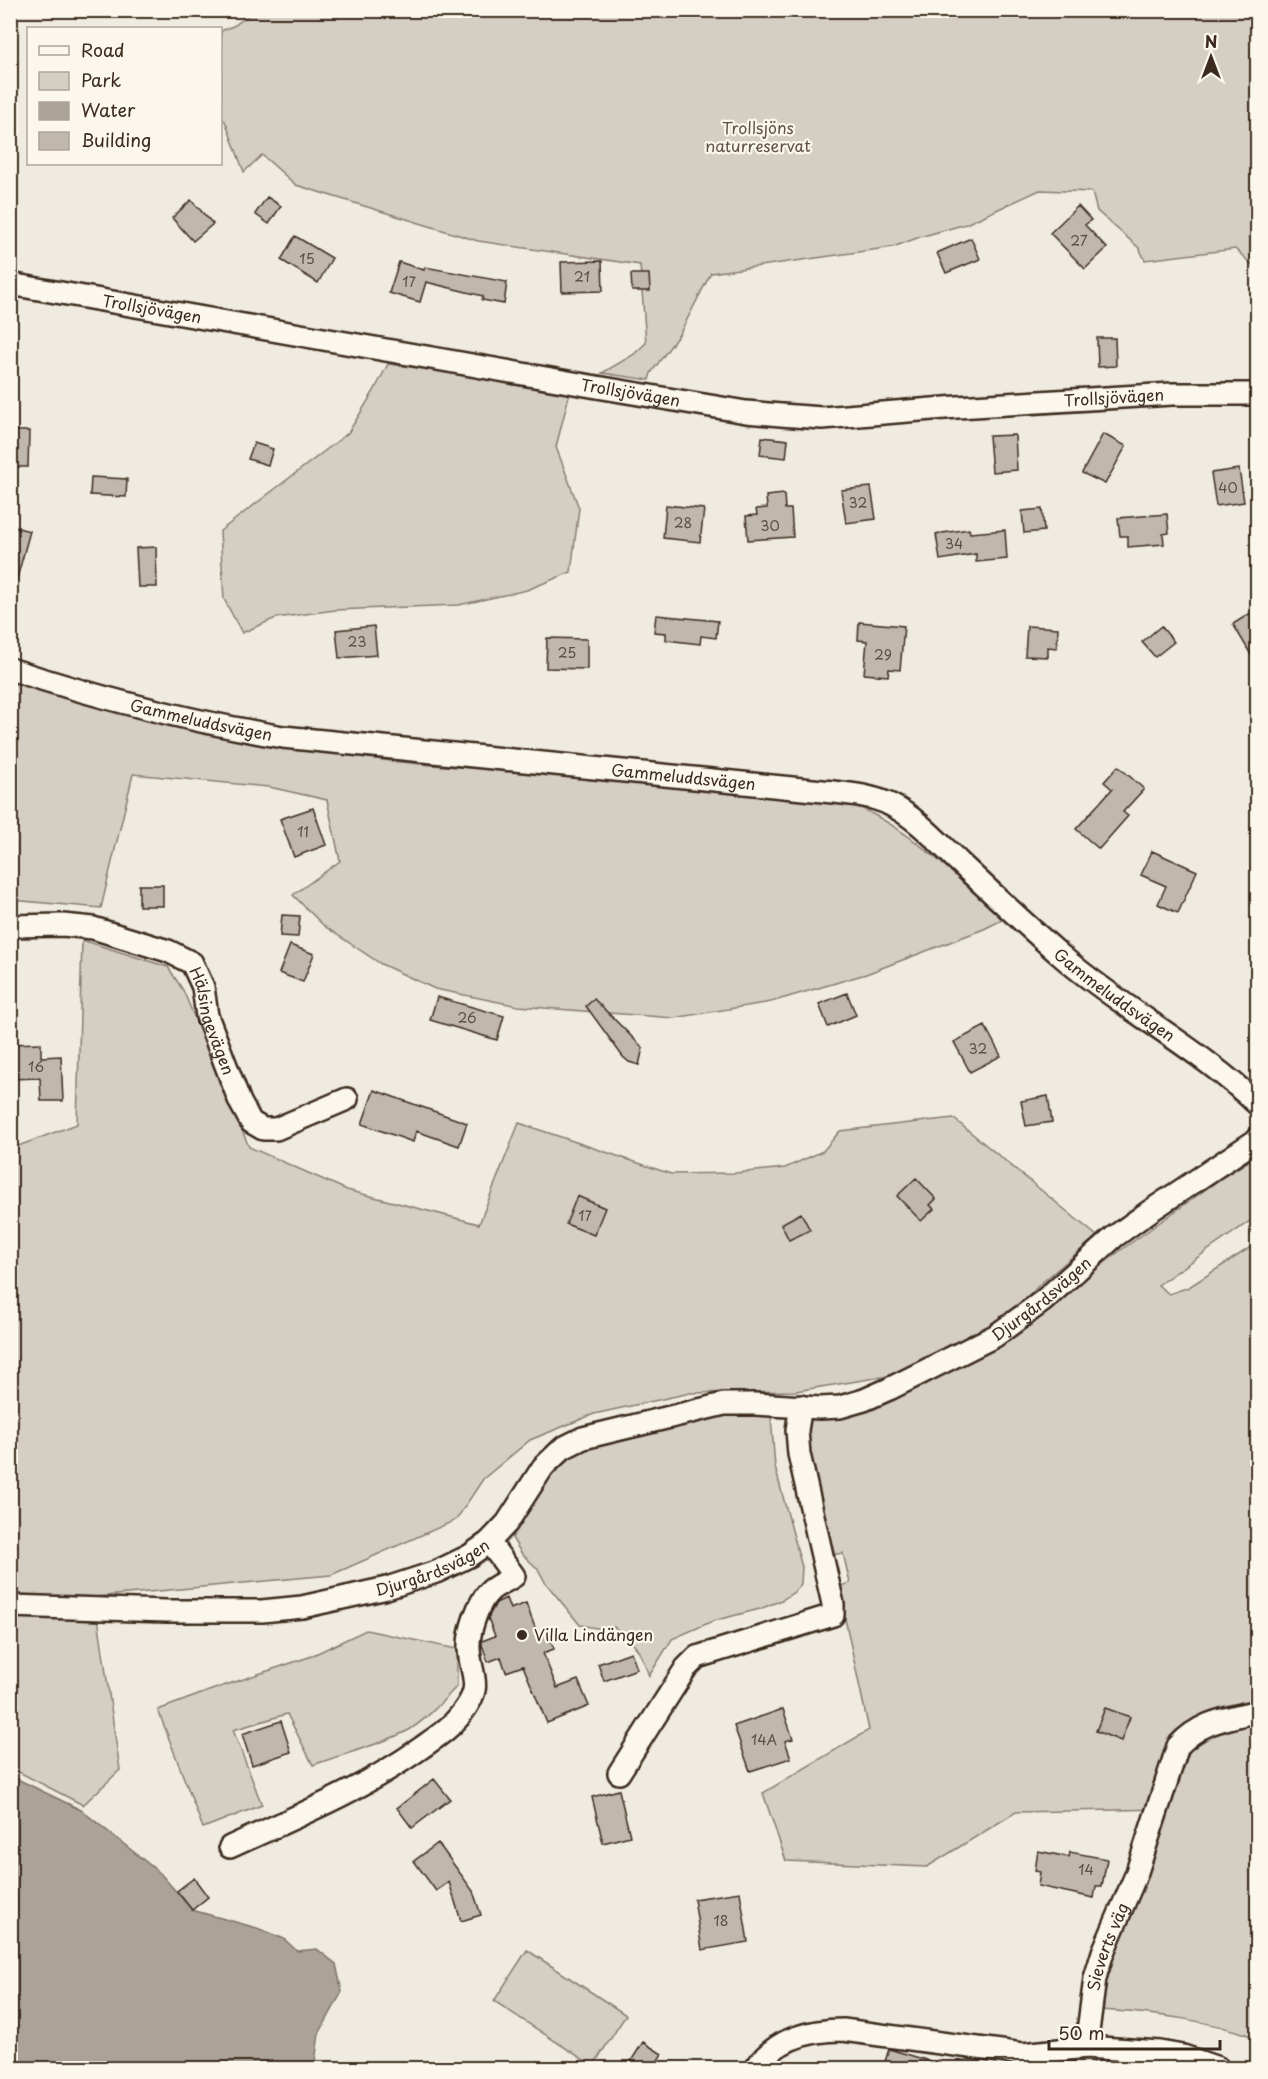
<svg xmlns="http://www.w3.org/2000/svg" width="1268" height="2079" font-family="'Playpen Sans',sans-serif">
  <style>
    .green { fill: #d5cec3; stroke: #887c70; stroke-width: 1.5 }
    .water { fill: #aca397; stroke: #7f7367; stroke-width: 1.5 }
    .building { fill: #c0b8ad; stroke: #3b2a1e; stroke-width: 1.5 }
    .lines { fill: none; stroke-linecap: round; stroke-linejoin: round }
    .street-casing { stroke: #3b2a1e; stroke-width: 26 }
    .street { stroke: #fbf7ec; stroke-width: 21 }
    .poi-dot { fill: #3b2a1e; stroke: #fbf7ec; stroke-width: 2 }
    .labels { text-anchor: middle; stroke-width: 4.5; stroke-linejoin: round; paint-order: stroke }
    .number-label { font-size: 14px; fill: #5c4e42 }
    .park-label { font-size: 16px; fill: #625347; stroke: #fbf7ec }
    .street-label { font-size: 16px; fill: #3b2a1e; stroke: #fbf7ec }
    .poi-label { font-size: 16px; fill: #3b2a1e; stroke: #fbf7ec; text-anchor: start }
  </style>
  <rect width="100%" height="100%" fill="#f0ebe0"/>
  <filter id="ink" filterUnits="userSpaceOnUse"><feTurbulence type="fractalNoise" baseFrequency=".0167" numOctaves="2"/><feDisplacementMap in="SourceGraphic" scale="12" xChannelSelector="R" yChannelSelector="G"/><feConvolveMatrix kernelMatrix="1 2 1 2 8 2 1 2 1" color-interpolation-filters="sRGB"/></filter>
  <g filter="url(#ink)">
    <path class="green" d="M 254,11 L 1257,11 L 1257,269 L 1235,249 L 1145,260 L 1139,248 L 1097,211 L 1092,192 L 1040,190 L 966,224 L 920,237 L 893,247 L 711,273 L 680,333 L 651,373 L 649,380 L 602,373 L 633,355 L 646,343 L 640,265 L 478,241 L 296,185 L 262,155 L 244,172 L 225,121 L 221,118 L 221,31 L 235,25 Z
      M 388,364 L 571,388 L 556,447 L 579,508 L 571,572 L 527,590 L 459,605 L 335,610 L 276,618 L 242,633 L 224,599 L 220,531 L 348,433 L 374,391 Z
      M 11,679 C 133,722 262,746 391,761 C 439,767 487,768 535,772 C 636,780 737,790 838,799 C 904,821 953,874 1004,919 L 984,929 L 866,974 L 771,1002 L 674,1018 L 518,1006 L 435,989 L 381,964 L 324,926 L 293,895 L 340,861 L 327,800 L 269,787 L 133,774 L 101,908 L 11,900 Z
      M 82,940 L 168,967 L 183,990 L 249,1147 L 347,1190 L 479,1224 L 519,1123 L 671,1174 L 735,1173 L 785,1168 L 823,1151 L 840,1131 L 953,1118 L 1097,1236 L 1039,1285 L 1008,1319 L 986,1331 L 888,1376 L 796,1391 L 690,1393 L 594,1414 L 530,1440 L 483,1479 L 456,1520 L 331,1575 L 95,1597 L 120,1770 L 83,1805 L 11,1768 L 10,1149 L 77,1124 Z
      M 1257,1156 L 1257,1216 L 1158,1285 L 1169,1294 L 1189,1287 L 1257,1243 L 1257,2038 C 1205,2019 1158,2014 1102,2010 L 1108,1960 L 1166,1809 L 1016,1812 L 927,1867 L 786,1861 L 763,1793 L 869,1730 L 844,1614 L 840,1586 L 850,1583 L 843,1553 L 832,1555 L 804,1441 L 809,1412 L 856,1412 L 903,1394 L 1016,1333 L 1121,1250 L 1223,1177 Z
      M 756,1410 L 771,1416 L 775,1467 L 802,1567 L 801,1584 L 794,1592 L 782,1600 L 760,1609 L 713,1621 L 672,1639 L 649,1676 C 641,1652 635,1642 614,1627 L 596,1628 L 580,1625 L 545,1582 L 538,1569 L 522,1554 L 512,1538 C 522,1519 545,1473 561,1461 C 589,1440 628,1434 661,1427 C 693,1420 724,1413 756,1410 Z
      M 366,1630 L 457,1649 L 457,1686 C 442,1702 427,1719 409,1730 C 378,1746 345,1753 313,1765 L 287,1714 L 233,1730 L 262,1805 L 203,1828 L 158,1710 L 217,1688 L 309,1657 Z
      M 527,1950 L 626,2015 L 593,2066 L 494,2001 Z
      M 1098,2054 L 1168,2064 L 1188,2065 L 1198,2068 L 1090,2068 Z"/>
    <path class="water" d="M 11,1776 L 81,1810 L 160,1873 L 192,1910 L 257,1928 L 284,1939 L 297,1951 L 317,1949 L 336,1964 L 342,1992 L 319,2034 L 315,2062 L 312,2068 L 11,2068 Z"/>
    <path class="building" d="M 267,197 L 281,206 L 269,224 L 255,214 Z
      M 191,200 L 213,224 L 193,241 L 172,218 Z
      M 1078,206 L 1091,220 L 1085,225 L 1107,248 L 1085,269 L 1050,233 Z
      M 295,236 L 332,258 L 318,283 L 281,260 Z
      M 971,238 L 980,259 L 946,273 L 937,253 Z
      M 602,261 L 603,291 L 562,292 L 561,262 Z
      M 399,262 L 424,270 L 425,267 L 507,282 L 504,304 L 482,300 L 483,296 L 426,282 L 420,302 L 389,293 Z
      M 631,274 L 649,274 L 650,291 L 632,291 Z
      M 1097,338 L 1115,338 L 1116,366 L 1098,367 Z
      M 10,431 L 29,431 L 28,467 L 10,467 Z
      M 1103,434 L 1126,446 L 1105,484 L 1082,473 Z
      M 1015,435 L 1017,470 L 992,472 L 989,436 Z
      M 762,437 L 788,440 L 786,458 L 760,455 Z
      M 254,443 L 273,449 L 268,465 L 248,459 Z
      M 1239,469 L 1244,502 L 1216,506 L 1211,473 Z
      M 91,477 L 127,479 L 126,497 L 90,495 Z
      M 871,487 L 876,519 L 846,523 L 841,490 Z
      M 784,494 L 785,509 L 791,509 L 793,537 L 748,540 L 746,516 L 757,515 L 756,509 L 767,508 L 766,496 Z
      M 666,505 L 704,509 L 700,542 L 663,538 Z
      M 1042,509 L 1044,531 L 1024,533 L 1022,511 Z
      M 1167,514 L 1169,533 L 1163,534 L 1164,544 L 1128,547 L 1128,536 L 1120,536 L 1118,518 Z
      M 10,526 L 30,531 L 16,582 L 10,581 Z
      M 969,529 L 970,533 L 1005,530 L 1007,559 L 976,562 L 976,554 L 940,560 L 936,534 Z
      M 156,547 L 157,587 L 138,587 L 136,548 Z
      M 1257,609 L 1257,665 L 1233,624 Z
      M 656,615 L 718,621 L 716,638 L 701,636 L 700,644 L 666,640 L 666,633 L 654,632 Z
      M 859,622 L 904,626 L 900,670 L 889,669 L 888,676 L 864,674 L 867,641 L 858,640 Z
      M 374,626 L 377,655 L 339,658 L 336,630 Z
      M 1027,626 L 1058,628 L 1057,648 L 1048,647 L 1048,657 L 1025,656 Z
      M 1161,626 L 1174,642 L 1155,657 L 1142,642 Z
      M 547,638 L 587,639 L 587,669 L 546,668 Z
      M 1118,766 L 1144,789 L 1123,812 L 1128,816 L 1099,849 L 1076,829 L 1112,789 L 1104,782 Z
      M 313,808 L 326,845 L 294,857 L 280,819 Z
      M 1152,851 L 1197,871 L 1178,913 L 1158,904 L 1166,886 L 1141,875 Z
      M 139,885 L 163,885 L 163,906 L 139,906 Z
      M 282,915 L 300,916 L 298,937 L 280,936 Z
      M 290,945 L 314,954 L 303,982 L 279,973 Z
      M 847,993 L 856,1015 L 828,1027 L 819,1004 Z
      M 437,997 L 504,1016 L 497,1040 L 430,1020 Z
      M 594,999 L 643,1048 L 639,1065 L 629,1062 L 623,1057 L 586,1006 Z
      M 985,1026 L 1001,1056 L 970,1072 L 954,1042 Z
      M 41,1043 L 41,1057 L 61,1056 L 63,1101 L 41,1101 L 40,1078 L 10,1079 L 10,1044 Z
      M 374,1090 L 467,1123 L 459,1146 L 416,1131 L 413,1142 L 362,1124 Z
      M 1048,1096 L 1052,1122 L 1026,1126 L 1021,1101 Z
      M 916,1178 L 936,1199 L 930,1205 L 934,1209 L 921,1221 L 897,1196 Z
      M 577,1196 L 605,1208 L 594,1235 L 566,1224 Z
      M 801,1213 L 810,1230 L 789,1240 L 781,1224 Z
      M 506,1598 L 510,1609 L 526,1603 L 537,1633 L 547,1630 L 554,1649 L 543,1653 L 557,1688 L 578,1680 L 589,1706 L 547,1723 L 523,1666 L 506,1672 L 501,1657 L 488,1662 L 482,1645 L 482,1641 L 495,1636 L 488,1618 L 496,1603 Z
      M 631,1652 L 637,1669 L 604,1681 L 598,1664 Z
      M 1105,1708 L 1130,1717 L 1121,1741 L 1096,1731 Z
      M 783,1709 L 793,1739 L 785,1741 L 791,1758 L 750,1771 L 734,1726 Z
      M 281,1721 L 291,1752 L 252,1765 L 242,1734 Z
      M 434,1779 L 450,1799 L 412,1828 L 397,1808 Z
      M 619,1790 L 630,1836 L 603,1843 L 592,1797 Z
      M 438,1843 L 473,1891 L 481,1915 L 461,1921 L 449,1882 L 436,1891 L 414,1861 Z
      M 1038,1851 L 1069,1857 L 1070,1852 L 1107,1859 L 1102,1886 L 1096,1886 L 1094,1898 L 1038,1886 L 1040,1872 L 1035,1871 Z
      M 194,1878 L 208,1897 L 192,1910 L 177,1891 Z
      M 740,1892 L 748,1942 L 702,1950 L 694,1899 Z
      M 643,2042 L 662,2054 L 653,2068 L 644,2068 L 631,2061 Z
      M 889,2049 L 940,2064 L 939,2068 L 883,2068 Z"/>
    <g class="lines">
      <g class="street-casing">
        <g id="street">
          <path id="s1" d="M 10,284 L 591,386 L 746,412 L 781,415 L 822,418 L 957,407 L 1172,394 L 1258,394"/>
          <path id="s2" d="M 10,669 C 102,699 189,721 283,737 L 833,792 C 852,794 873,796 891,805 C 917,818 939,843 960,863 C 995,896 1029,928 1065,959 C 1126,1011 1200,1049 1258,1105"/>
          <path id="s3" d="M 10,926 L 63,925 L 93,928 L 168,951 L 192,963 L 203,987 L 207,1016 L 240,1102 L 251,1122 L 263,1129 L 276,1129 L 347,1099"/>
          <path id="s4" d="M 10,1606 L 166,1611 L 262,1611 L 302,1607 L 387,1588 L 436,1572 L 469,1556 L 489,1542 L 507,1523 L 543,1467 L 563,1448 L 583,1438 L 724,1404 L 755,1404 L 820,1408 L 840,1407 L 864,1400 L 889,1389 L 995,1336 L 1043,1301 L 1114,1237 L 1150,1211 L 1258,1139"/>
          <path d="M 619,1773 L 686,1668 L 697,1657 L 833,1615 L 833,1604 L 799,1454 L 797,1430 L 801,1406"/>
          <path d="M 230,1847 C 295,1817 362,1790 421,1748 C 435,1738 451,1728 462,1713 C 484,1685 471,1678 469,1649 C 468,1633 478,1601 491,1590 C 497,1585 507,1581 514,1576 L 489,1542"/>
          <path d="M 1086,2047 L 1160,2052 L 1183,2056 L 1218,2068"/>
          <path id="s5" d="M 756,2068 C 775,2039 810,2030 843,2030 L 1023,2054 L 1086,2047 L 1095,1978 L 1103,1952 L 1136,1875 L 1178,1746 C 1201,1721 1226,1719 1258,1711"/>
        </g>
      </g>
      <use href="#street" class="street"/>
    </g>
  </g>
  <circle class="poi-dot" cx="522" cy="1635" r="6"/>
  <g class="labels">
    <g class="number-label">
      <text x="1079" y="246">27</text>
      <text x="307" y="264">15</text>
      <text x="582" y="282">21</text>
      <text x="409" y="287">17</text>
      <text x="1228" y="493">40</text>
      <text x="858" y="508">32</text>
      <text x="683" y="528">28</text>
      <text x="770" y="531">30</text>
      <text x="954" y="549">34</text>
      <text x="357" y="647">23</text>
      <text x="567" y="658">25</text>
      <text x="883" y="660">29</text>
      <text x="303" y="837">11</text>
      <text x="467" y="1023">26</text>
      <text x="978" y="1054">32</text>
      <text x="36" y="1072">16</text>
      <text x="585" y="1221">17</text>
      <text x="764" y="1745">14A</text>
      <text x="1086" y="1875">14</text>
      <text x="721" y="1926">18</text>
    </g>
    <g class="park-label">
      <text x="758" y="134">Trollsjöns<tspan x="758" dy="18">naturreservat</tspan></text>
    </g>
    <g class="street-label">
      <text dy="6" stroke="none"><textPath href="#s1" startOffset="144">Trollsjövägen</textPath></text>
      <text dy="6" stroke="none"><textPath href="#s1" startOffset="630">Trollsjövägen</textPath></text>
      <text dy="6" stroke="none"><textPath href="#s1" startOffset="1116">Trollsjövägen</textPath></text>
      <text dy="6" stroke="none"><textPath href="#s2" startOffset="198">Gammeluddsvägen</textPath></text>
      <text dy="6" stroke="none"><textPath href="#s2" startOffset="684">Gammeluddsvägen</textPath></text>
      <text dy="6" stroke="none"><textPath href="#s2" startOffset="1188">Gammeluddsvägen</textPath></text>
      <text dy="6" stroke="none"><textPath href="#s3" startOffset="250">Hälsingevägen</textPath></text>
      <text dy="6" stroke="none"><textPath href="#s4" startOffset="1126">Djurgårdsvägen</textPath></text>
      <text dy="6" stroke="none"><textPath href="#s4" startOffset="429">Djurgårdsvägen</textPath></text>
      <text dy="6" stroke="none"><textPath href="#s5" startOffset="447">Sieverts väg</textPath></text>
    </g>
    <g class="poi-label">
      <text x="534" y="1641">Villa Lindängen</text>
    </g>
  </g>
  <rect width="1268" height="2079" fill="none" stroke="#fbf7ec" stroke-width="36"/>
  <rect x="18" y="18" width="1232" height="2043" fill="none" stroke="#3b2a1e" stroke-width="2" filter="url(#ink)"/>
  <rect x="27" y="27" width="195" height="138" fill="#fbf7ec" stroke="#aea59a" stroke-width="1.5"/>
  <rect x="39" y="46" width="30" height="9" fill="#fbf7ec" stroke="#aea59a" stroke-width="1.5"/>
  <text x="81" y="57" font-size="18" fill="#3b2a1e">Road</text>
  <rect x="39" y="72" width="30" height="18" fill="#d5cec3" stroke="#aea59a" stroke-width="1.5"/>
  <text x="81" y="87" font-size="18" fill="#3b2a1e">Park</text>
  <rect x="39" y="102" width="30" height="18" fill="#aca397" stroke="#aea59a" stroke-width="1.5"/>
  <text x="81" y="117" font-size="18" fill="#3b2a1e">Water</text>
  <rect x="39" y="132" width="30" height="18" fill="#c0b8ad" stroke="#aea59a" stroke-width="1.5"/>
  <text x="81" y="147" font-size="18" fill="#3b2a1e">Building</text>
  <g transform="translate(1211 57)" stroke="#fbf7ec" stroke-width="4.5" paint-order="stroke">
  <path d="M0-4.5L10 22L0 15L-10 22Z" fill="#3b2a1e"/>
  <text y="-9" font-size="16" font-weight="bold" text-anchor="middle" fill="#3b2a1e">N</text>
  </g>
  <path d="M1049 2040v9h171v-9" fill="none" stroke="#3b2a1e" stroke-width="3"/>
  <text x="1058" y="2040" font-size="18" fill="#3b2a1e" stroke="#fbf7ec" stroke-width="4.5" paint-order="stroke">50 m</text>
</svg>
